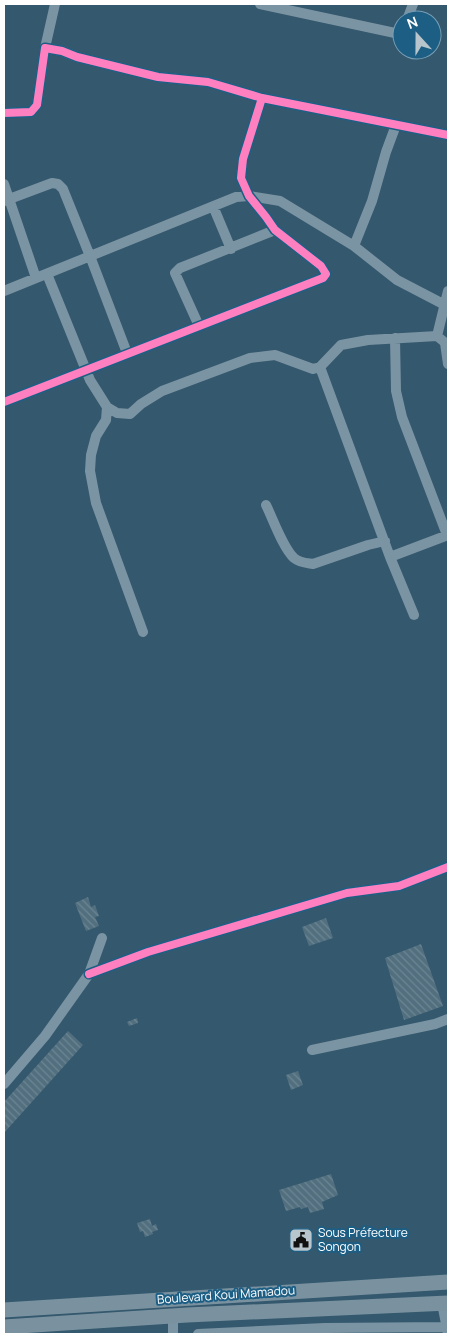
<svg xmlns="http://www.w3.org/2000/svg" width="452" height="1338" font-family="Manrope,sans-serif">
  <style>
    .building { fill: url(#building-back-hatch) }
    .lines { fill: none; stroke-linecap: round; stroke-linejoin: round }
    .minor { stroke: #7b94a3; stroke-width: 10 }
    .primary { stroke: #7a92a0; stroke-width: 15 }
    .cycleway-casing { stroke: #1d5e84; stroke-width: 11 }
    .cycleway { stroke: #ff80c0; stroke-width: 8 }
    .labels { text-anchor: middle; stroke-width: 4; stroke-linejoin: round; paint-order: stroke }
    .poi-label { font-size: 12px; fill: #fff; stroke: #1d5e84; text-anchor: start }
    .street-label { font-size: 12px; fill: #fff; stroke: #1d5e84 }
  </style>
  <defs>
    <pattern id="building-back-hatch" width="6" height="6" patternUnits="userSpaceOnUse" patternTransform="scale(1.25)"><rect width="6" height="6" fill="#526f7f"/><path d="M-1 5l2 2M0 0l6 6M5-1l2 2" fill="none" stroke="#6c8592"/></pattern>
  </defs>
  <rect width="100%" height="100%" fill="#34586d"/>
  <path class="building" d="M 88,897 L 91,907 L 95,905 L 99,916 L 95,917 L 99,926 L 86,931 L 75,903 Z
    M 326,918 L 333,938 L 309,946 L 302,927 Z
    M 421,944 L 443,1006 L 404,1020 L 385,958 Z
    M 137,1018 L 138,1023 L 129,1026 L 127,1022 Z
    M 68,1031 L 83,1045 L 4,1133 L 4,1102 Z
    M 298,1071 L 303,1085 L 291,1090 L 286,1075 Z
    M 331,1174 L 338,1195 L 322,1202 L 324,1209 L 310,1213 L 308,1207 L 301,1209 L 300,1207 L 286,1211 L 279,1190 Z
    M 150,1219 L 152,1226 L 156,1224 L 158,1230 L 152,1232 L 153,1234 L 145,1237 L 143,1231 L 140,1232 L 137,1223 Z"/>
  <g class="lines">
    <path class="minor" d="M 260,4 L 395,33 L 402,29
      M 407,20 L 413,4
      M 45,48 L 55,4
      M 4,113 L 31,112 L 37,105 L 45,48 L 62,51 L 77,57 L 158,77 L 208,82 L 262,98 L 448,135
      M 4,184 L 36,278
      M 4,201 L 52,183 L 58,184 L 63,189 L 90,256 L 127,353
      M 213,206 L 231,249
      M 354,246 L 372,201 L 386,152 L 396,125
      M 47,274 L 90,380 L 107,407 L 117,413 L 130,414 L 141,404 L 162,391 L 250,358 L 275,355 L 313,369 L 320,367 L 341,345 L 368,340 L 437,336 L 448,345
      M 4,291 L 236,197 L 249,196 L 280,201 L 354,246 L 397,280 L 445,305
      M 199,326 L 175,273 L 180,268 L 275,230
      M 437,336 L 448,291
      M 395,338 L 396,391 L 402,417 L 447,535
      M 445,343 L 448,364
      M 320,367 L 390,557 L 414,615
      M 4,402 L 323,278 L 326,274 L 321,266 L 275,230 L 266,217 L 249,196 L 241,178 L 243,159 L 262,98
      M 107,407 L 106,420 L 96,436 L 91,455 L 90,471 L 96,503 L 143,632
      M 266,505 C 273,519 283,548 294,558 C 300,563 307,563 313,564 L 368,545 L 385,541
      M 390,557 L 448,535
      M 89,974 L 148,952 L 347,893 L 399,886 L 448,867
      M 312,1050 L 435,1024 L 448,1019
      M 4,1084 L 45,1036 L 89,974 L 102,938
      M 442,1303 L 448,1334
      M 173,1316 L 173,1334
      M 198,1334 L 325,1328 L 446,1327"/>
    <path class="primary" d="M 4,1310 L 448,1282
      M 4,1327 L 187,1315 L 448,1303"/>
    <g class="cycleway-casing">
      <path id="cycleway" d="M 4,113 L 31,112 L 37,105 L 45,48 L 62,51 L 77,57 L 158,77 L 208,82 L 262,98 L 448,135
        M 4,402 L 323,278 L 326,274 L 321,266 L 275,230 L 266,217 L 249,196 L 241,178 L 243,159 L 262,98
        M 89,974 L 148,952 L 347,893 L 399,886 L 448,867"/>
    </g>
    <use href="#cycleway" class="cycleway"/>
  </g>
  <defs>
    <g id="civic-square" transform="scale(1.25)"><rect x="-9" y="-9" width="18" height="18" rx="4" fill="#b8c5cc" stroke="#1d5e84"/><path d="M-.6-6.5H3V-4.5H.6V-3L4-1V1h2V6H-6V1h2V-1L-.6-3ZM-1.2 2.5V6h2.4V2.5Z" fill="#111"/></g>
  </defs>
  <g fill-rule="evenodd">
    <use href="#civic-square" x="301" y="1240"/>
  </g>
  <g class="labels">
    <g class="poi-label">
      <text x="318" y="1237">Sous Préfecture<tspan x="318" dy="14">Songon</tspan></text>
    </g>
    <g class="street-label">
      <text transform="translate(226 1295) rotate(-4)" y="4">Boulevard Koui Mamadou</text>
    </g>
  </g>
  <rect width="452" height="1338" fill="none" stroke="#ffffff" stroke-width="10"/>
  <g transform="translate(417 35) rotate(339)"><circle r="24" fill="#1d5e84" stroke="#779eb5"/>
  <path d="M0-4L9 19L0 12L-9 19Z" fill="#b8c5cc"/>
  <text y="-8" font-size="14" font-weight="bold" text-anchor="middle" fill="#ffffff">N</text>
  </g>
</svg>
